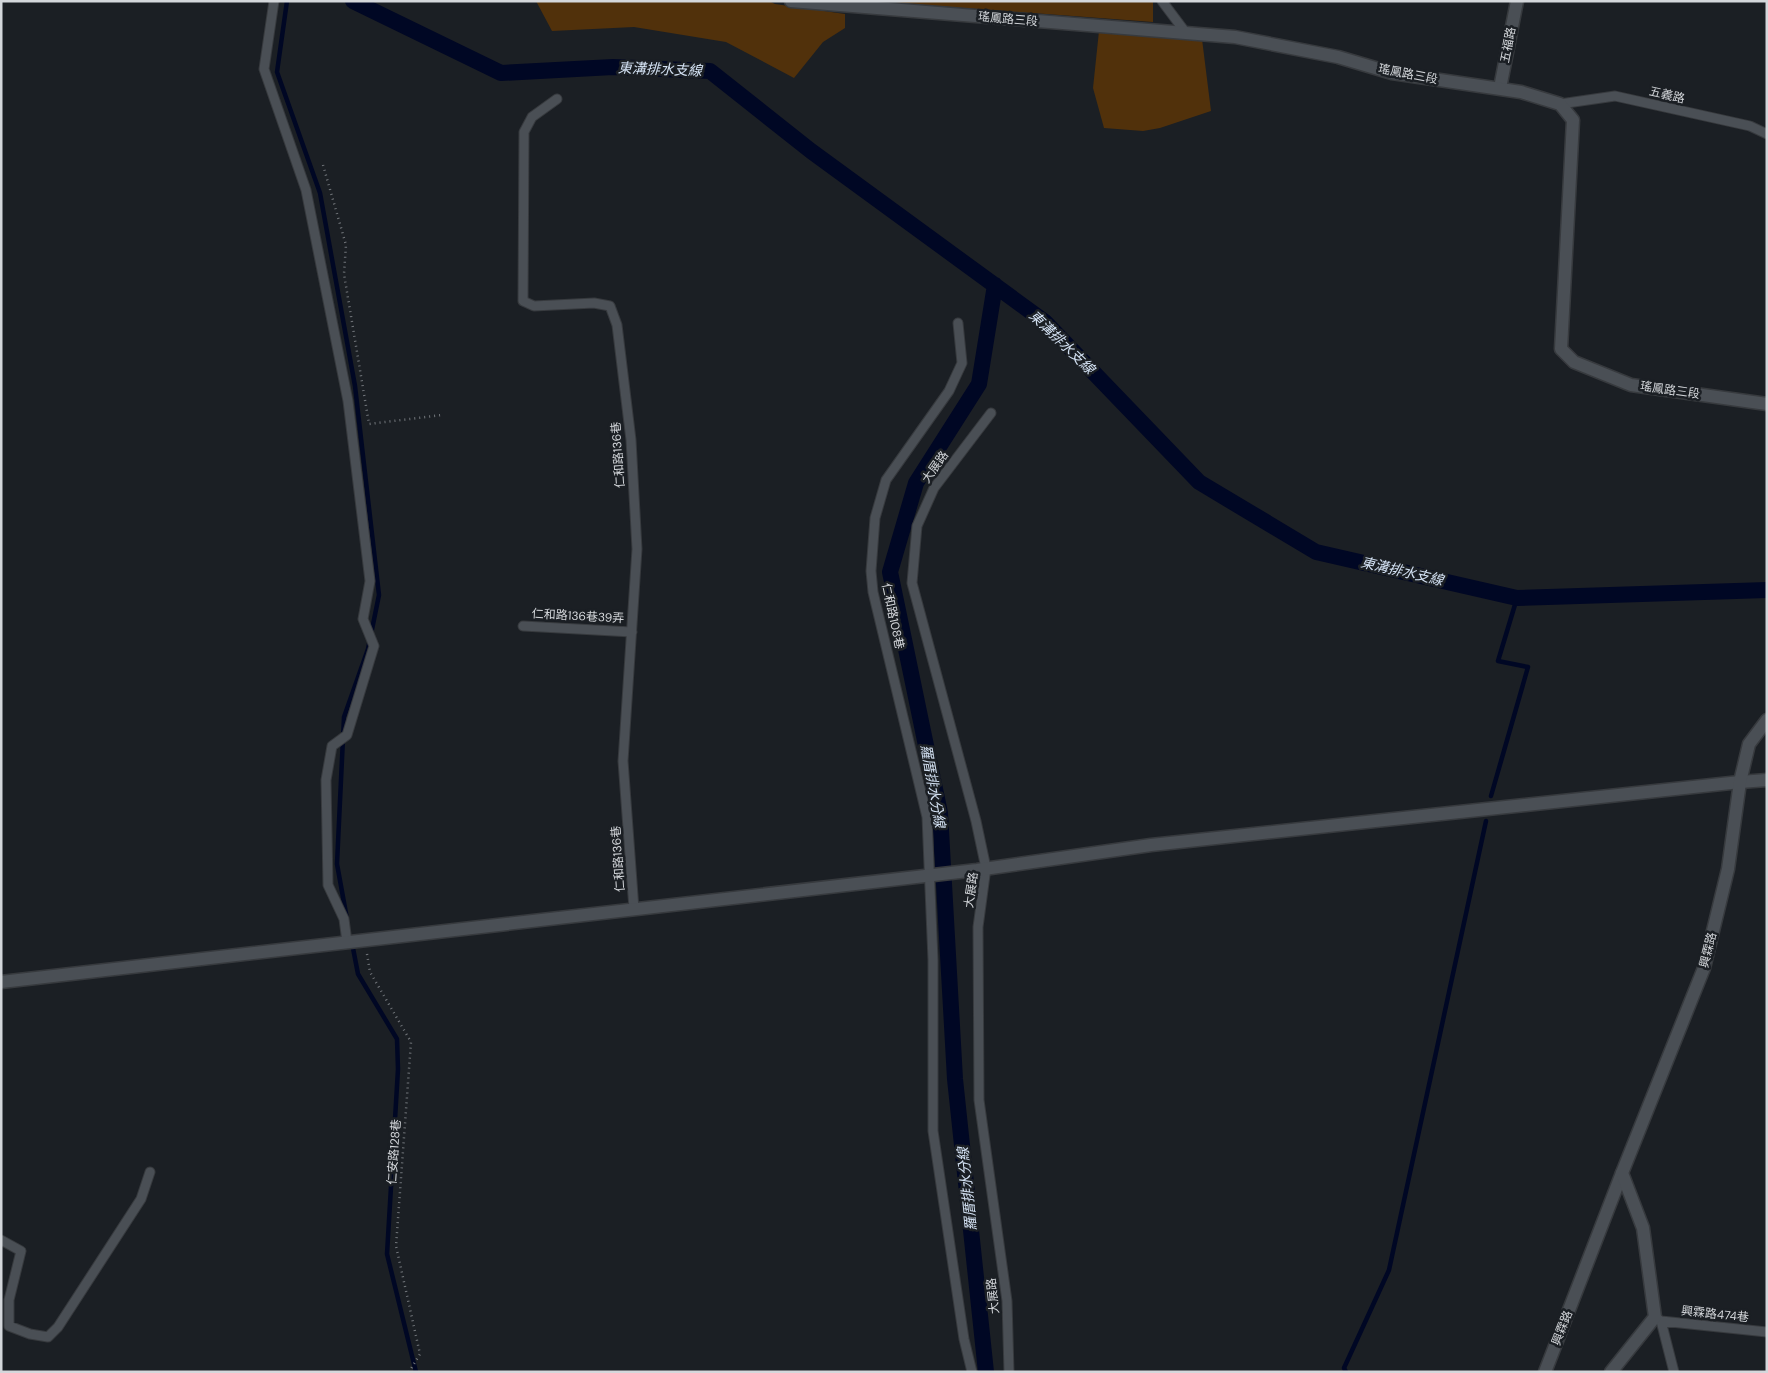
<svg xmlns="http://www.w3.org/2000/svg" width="1768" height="1373" font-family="'DM Sans','Noto Sans TC',sans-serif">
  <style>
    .green { fill: #51310b }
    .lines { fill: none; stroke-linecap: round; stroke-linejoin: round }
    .stream { stroke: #000724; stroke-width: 4.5 }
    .canal { stroke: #000724; stroke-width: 16 }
    .service-casing { stroke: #373a3e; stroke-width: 11 }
    .minor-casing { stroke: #373a3e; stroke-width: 15 }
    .tertiary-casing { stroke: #373a3e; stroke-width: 15 }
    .path { stroke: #72767b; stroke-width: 2.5; stroke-dasharray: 1 4; stroke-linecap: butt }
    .service { stroke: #4a4f55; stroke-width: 9 }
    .minor { stroke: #4a4f55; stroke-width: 12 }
    .tertiary { stroke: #4a4f55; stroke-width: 12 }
    .labels { text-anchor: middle; stroke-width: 5; stroke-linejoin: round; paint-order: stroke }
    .street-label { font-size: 12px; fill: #d4d7db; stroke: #1b1f24 }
    .water-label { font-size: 14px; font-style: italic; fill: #d4e2f4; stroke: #1b1f24 }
  </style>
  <rect width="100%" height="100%" fill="#1b1f24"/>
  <path class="green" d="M 536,1 L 769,1 L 775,4 L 845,14 L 845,28 L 823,42 L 794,78 L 726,42 L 634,27 L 552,31 Z
    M 871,1 L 1153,1 L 1153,22 Z
    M 1099,31 L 1202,39 L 1211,111 L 1160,128 L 1143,131 L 1104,128 L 1093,88 Z"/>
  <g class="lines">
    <path class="stream" d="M 287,1 L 277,72 L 320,193 L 355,386 L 379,595 L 368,649 L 344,717 L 337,864 L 347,919
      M 1491,796 L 1528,667 L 1498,661 L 1517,598
      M 352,943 L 358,974 L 397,1039 L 398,1069 L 387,1254 L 416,1372
      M 1346,1372 L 1344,1368 L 1389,1270 L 1486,821"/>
    <path class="canal" d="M 353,1 L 501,73 L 613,67 L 710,71 L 811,151 L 1045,322 L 1199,482 L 1316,552 L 1517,598 L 1767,590
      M 986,1372 L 955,1079 L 940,813 L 890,572 L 916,483 L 979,384 L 995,285"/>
    <g class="service-casing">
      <path id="service" d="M 274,1 L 264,69 L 306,190 L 348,401 L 370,581 L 363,619 L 374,646 L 347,735 L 332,746 L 326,780 L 328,885 L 344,919 L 347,942
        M 1162,1 L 1186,33
        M 557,99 L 532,117 L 524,132 L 523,301 L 534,306 L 594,303 L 610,306 L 617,325 L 631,440 L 637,549 L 623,761 L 634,909
        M 1560,104 L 1615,96 L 1750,126 L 1767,134
        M 958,323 L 962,363 L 949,391 L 886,480 L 875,518 L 871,571 L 873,592 L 927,817 L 933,960 L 933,1131 L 964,1339 L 972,1372
        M 991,413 L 934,488 L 917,526 L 912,583 L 976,821 L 986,868 L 978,927 L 979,1100 L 1007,1301 L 1009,1372
        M 523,626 L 632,632
        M 1,1240 L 21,1251 L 9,1300 L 9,1326 L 30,1334 L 48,1337 L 58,1327 L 141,1199 L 150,1172
        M 1658,1319 L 1661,1321 L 1674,1372
        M 1661,1321 L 1767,1332"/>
    </g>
    <g class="minor-casing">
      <path id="minor" d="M 1500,88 L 1517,1
        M 1,982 L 977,870 L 1151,845 L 1740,782 L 1767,780
        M 1545,1372 L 1622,1173"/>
    </g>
    <g class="tertiary-casing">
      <path id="tertiary" d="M 791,1 L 1235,37 L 1338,57 L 1392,73 L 1521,92 L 1560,104 L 1573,120 L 1561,349 L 1574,362 L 1631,385 L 1767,404
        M 1611,1372 L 1655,1317 L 1643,1228 L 1622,1173 L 1704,968 L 1728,869 L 1740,782 L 1749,744 L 1767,720"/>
    </g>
    <path class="path" d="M 323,165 L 346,245 L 344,274 L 369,424 L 442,415
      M 367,954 L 370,972 L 411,1042 L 396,1246 L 420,1354 L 409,1372"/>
    <use href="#service" class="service"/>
    <use href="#minor" class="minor"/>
    <use href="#tertiary" class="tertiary"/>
  </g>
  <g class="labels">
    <g class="street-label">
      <text transform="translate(1008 19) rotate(5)" y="4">瑤鳳路三段</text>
      <text transform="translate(1508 45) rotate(-79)" y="4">五福路</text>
      <text transform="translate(1408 74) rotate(11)" y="4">瑤鳳路三段</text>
      <text transform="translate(1667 95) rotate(13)" y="4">五義路</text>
      <text transform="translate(1670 390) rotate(8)" y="4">瑤鳳路三段</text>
      <text transform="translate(618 455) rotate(-94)" y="4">仁和路136巷</text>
      <text transform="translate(935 467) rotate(-55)" y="4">大展路</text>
      <text transform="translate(578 616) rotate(3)" y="4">仁和路136巷39弄</text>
      <text transform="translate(893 616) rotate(78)" y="4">仁和路108巷</text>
      <text transform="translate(618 859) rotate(-94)" y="4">仁和路136巷</text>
      <text transform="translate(971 890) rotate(-82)" y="4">大展路</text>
      <text transform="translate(1708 950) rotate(-76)" y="4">興霖路</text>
      <text transform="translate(394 1152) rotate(-86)" y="4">仁安路128巷</text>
      <text transform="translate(993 1296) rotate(-96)" y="4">大展路</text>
      <text transform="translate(1715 1314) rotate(6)" y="4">興霖路474巷</text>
      <text transform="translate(1562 1328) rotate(-69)" y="4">興霖路</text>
    </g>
    <g class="water-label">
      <text transform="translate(660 69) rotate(2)" y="5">東溝排水支線</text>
      <text transform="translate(1062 342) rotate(44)" y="5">東溝排水支線</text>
      <text transform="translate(1402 571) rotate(13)" y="5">東溝排水支線</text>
      <text transform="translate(933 786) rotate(80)" y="5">羅厝排水分線</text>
      <text transform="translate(967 1189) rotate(-96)" y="5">羅厝排水分線</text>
    </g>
  </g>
  <rect width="1768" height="1373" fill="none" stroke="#d4d7db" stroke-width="5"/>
</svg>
